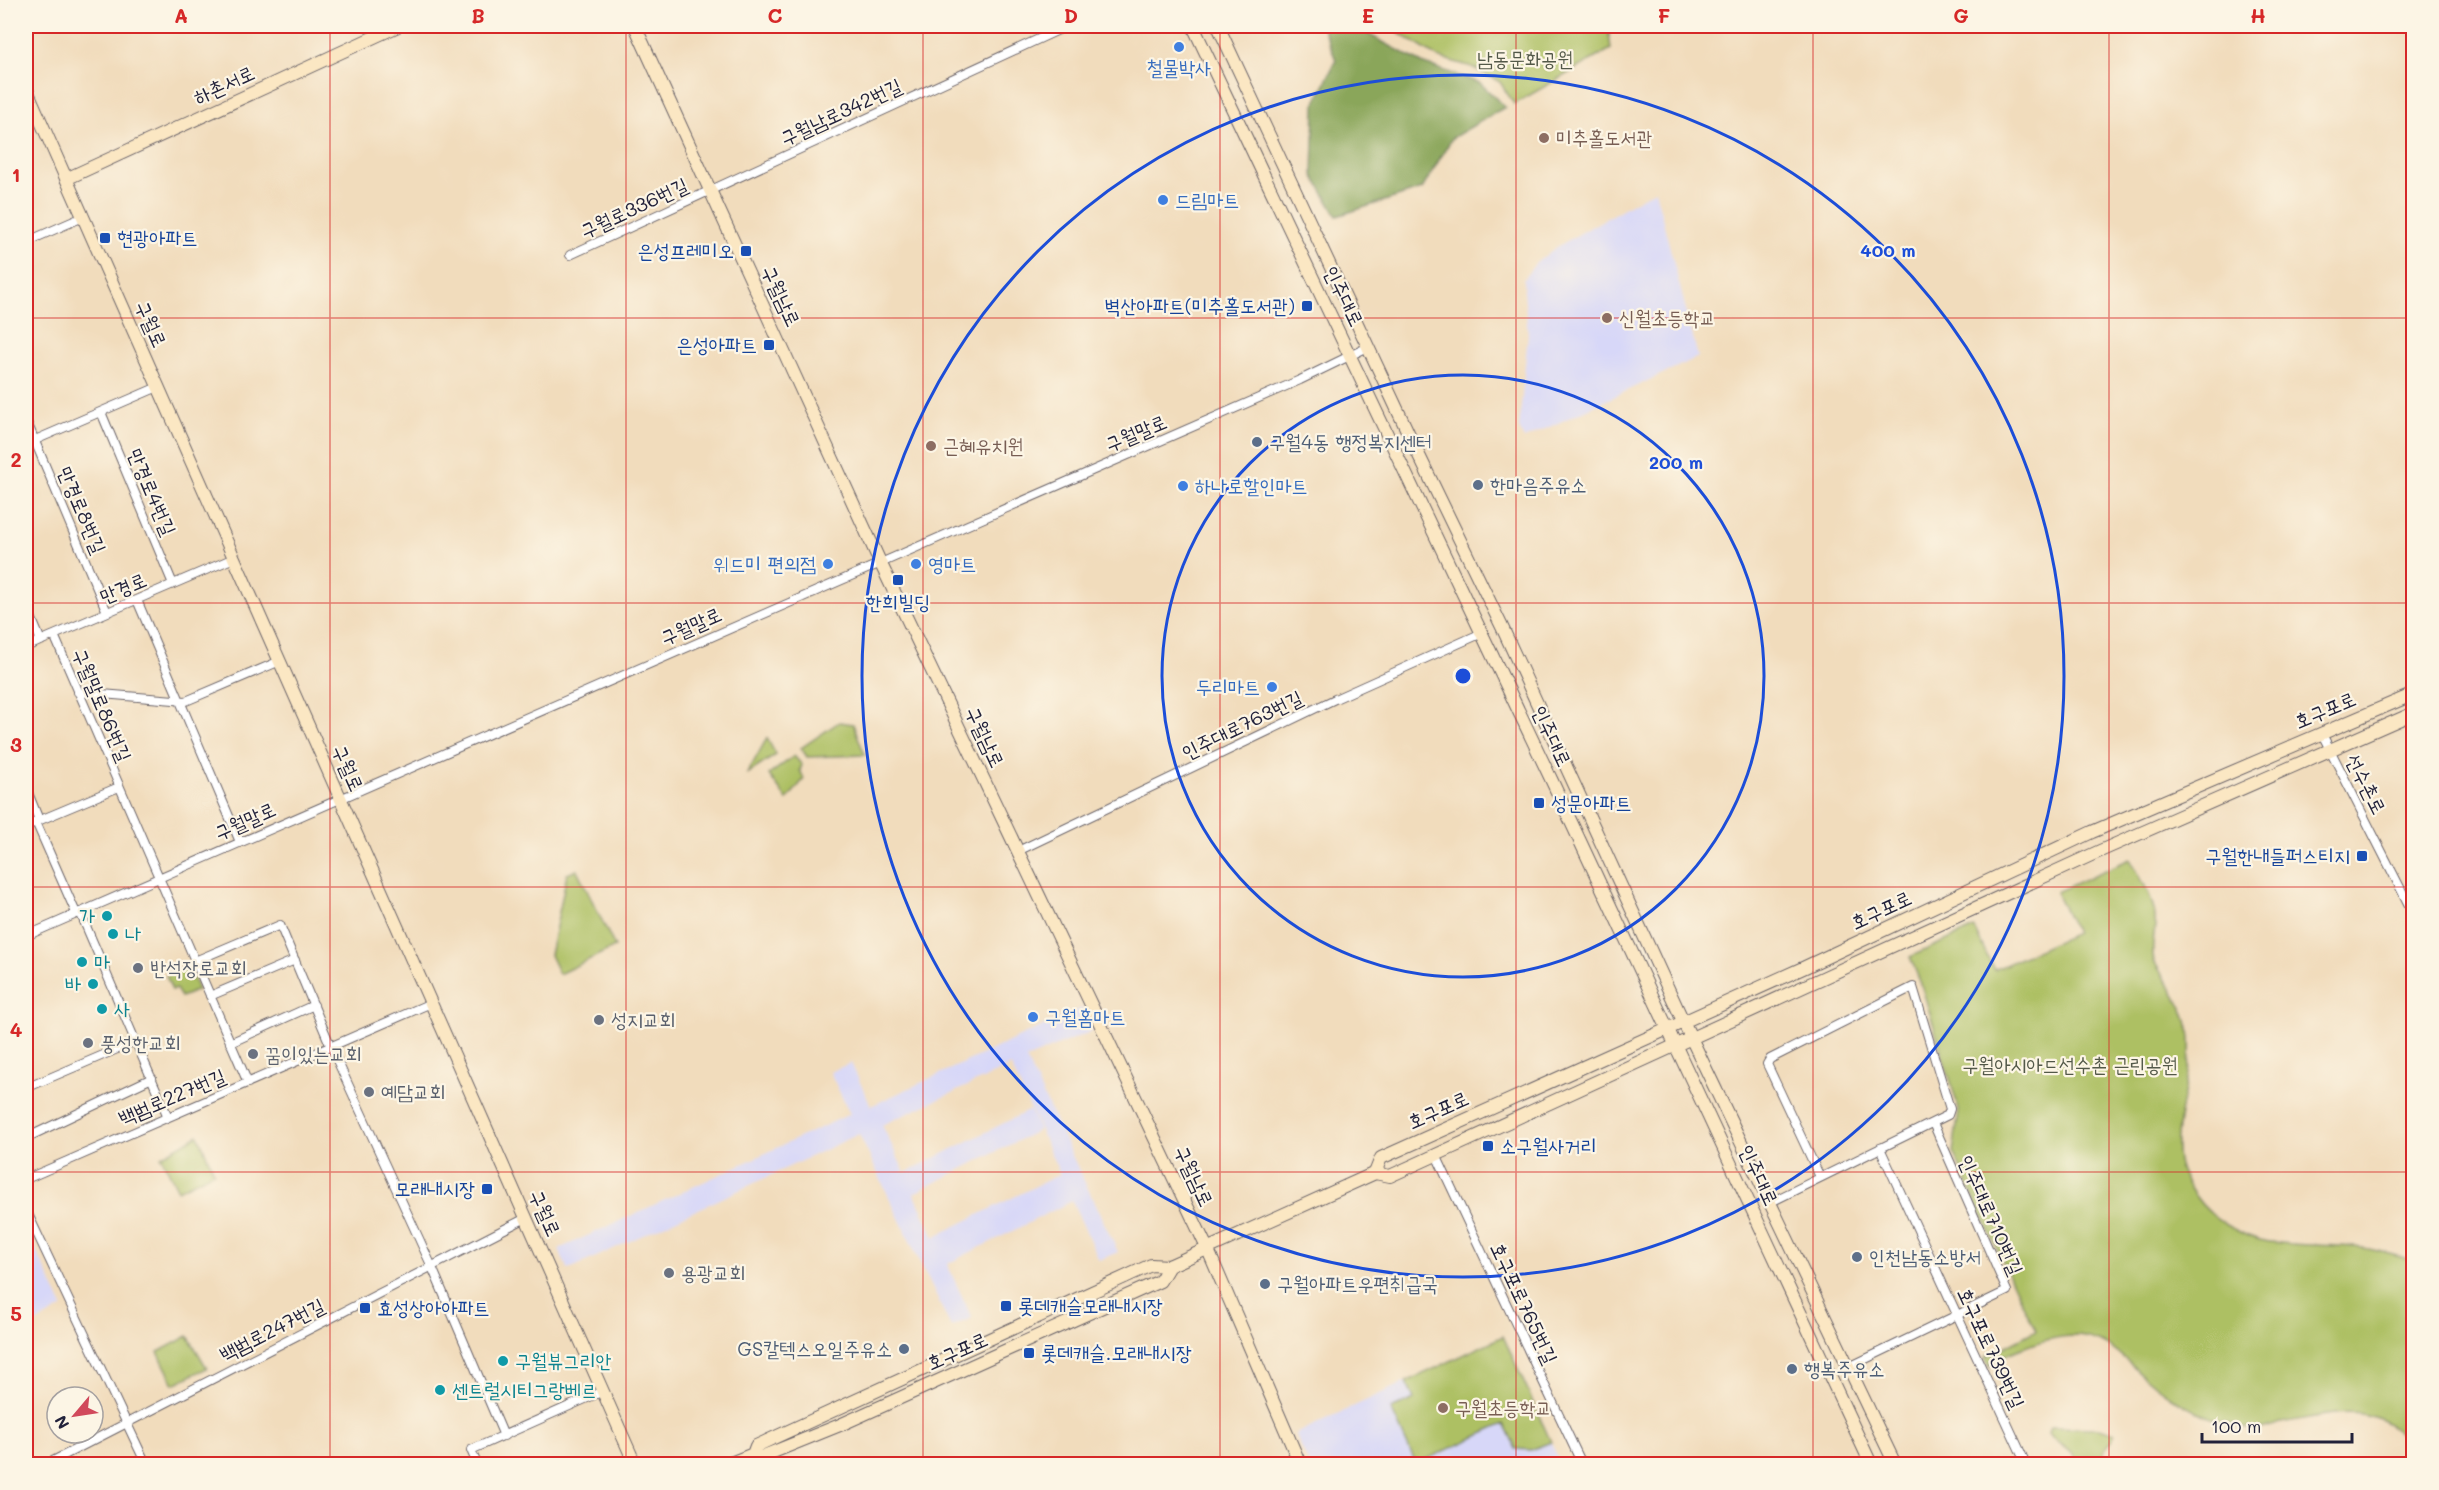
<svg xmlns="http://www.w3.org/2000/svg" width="2439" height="1490" font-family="Mali,'Poor Story',sans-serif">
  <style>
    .built { fill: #d7d7f8; fill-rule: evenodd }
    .green { fill: #adc064; stroke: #687150; stroke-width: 1.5 }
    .forest { fill: #8aa65a; stroke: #56644a; stroke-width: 1.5 }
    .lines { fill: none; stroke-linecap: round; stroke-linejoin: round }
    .street-casing { stroke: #6a6368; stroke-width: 10 }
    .secondary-casing { stroke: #6a6368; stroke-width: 14 }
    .street { stroke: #fff; stroke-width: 8 }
    .secondary { stroke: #fbe7c3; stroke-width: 12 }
    .grid { fill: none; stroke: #d62828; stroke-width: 1.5; stroke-opacity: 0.55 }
    .ring { fill: none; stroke: #1d4ed8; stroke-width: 3 }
    .shop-dot { fill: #3f7fe0; stroke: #fcf5e5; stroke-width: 2 }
    .education-dot { fill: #8d6e63; stroke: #fcf5e5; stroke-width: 2 }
    .transit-dot { fill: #1a4fb4; stroke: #fcf5e5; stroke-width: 2 }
    .service-dot { fill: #5c6f8a; stroke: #fcf5e5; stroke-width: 2 }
    .culture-dot { fill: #0f9aa8; stroke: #fcf5e5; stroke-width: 2 }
    .worship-dot { fill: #6b7280; stroke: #fcf5e5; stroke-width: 2 }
    .labels { text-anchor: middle; stroke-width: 4.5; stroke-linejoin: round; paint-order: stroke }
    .park-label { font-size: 20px; fill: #535949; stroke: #fcf5e5 }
    .shop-label { font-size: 20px; fill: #366cbe; stroke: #fcf5e5; text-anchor: start }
    .street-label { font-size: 20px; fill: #22223b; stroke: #fcf5e5 }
    .education-label { font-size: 20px; fill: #785e54; stroke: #fcf5e5; text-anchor: start }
    .transit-label { font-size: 20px; fill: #164399; stroke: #fcf5e5; text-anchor: start }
    .service-label { font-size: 20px; fill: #4e5e75; stroke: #fcf5e5; text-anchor: start }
    .culture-label { font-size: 20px; fill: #0d838f; stroke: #fcf5e5; text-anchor: start }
    .worship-label { font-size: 20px; fill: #5b616d; stroke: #fcf5e5; text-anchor: start }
    .centre { fill: #1d4ed8; stroke: #fcf5e5; stroke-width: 3 }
    .ring-label { font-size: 18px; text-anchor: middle; font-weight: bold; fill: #1d4ed8; stroke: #fcf5e5; stroke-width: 4.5; stroke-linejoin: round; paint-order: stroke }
    .neatline { fill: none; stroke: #d62828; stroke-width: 2 }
    .grid-label { font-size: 20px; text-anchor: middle; font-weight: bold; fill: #d62828 }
  </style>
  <rect width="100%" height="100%" fill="#fcf5e5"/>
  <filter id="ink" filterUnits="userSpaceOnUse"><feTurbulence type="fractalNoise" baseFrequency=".0167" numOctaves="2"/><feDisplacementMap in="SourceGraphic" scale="12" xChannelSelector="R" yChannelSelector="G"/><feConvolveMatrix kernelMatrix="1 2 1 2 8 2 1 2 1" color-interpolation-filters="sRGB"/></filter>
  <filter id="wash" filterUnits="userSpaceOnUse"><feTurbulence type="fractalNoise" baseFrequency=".008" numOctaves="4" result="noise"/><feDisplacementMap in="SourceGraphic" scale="24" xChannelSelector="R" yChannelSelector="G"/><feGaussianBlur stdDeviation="1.35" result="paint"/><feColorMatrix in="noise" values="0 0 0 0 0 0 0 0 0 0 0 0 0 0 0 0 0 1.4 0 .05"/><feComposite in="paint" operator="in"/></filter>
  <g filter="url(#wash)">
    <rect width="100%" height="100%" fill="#f1dcbc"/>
    <path class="built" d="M 1655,190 L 1698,357 L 1524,439 L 1519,428 L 1528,334 L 1523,280 L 1535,264 L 1555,248 Z
      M 1082,1008 L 1092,1031 L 1026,1059 L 1118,1252 L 1099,1260 L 1072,1201 L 947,1264 L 972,1318 L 951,1327 L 859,1134 L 568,1270 L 559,1249 L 850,1114 L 830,1072 L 851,1063 L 871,1106 ZM 1011,1066 L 1060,1174 L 934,1237 L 914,1193 L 1039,1130 L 1030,1110 L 905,1173 L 882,1125 Z
      M 26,1229 L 63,1307 L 26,1329 Z
      M 1503,1336 L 1558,1458 L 1544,1464 L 1309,1464 L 1295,1434 Z"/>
    <path class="green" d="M 1388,26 L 1608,26 L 1611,49 L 1514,104 L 1500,82 L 1472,67 L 1437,57 Z
      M 839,722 L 853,724 L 865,755 L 807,757 L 801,748 Z
      M 767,738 L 776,755 L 747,774 Z
      M 794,756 L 802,765 L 800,770 L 804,779 L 787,800 L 769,775 Z
      M 2130,859 C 2139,876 2154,898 2155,917 C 2156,933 2150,946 2154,961 C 2166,983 2185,1004 2189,1030 C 2196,1076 2171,1117 2178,1161 C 2180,1174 2189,1187 2196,1197 C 2210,1217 2236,1233 2260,1240 C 2293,1248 2335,1243 2369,1249 C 2384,1252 2399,1257 2413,1260 L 2413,1447 C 2374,1398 2336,1414 2281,1423 C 2274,1424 2266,1429 2259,1429 C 2248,1429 2234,1425 2224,1422 C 2195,1414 2168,1397 2145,1377 C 2123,1358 2106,1336 2073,1336 C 2045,1337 2020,1349 1995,1359 L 1991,1361 L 1990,1368 L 1985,1357 L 2036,1330 L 2018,1295 L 1953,1152 L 1959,1110 L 1921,984 L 1910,957 L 1974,928 L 1994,970 L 2076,933 L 2056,892 Z
      M 577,870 L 615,947 L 559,974 L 550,955 L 567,874 Z
      M 188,966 L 198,990 L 181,997 L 176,989 L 172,990 L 166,976 Z
      M 198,1135 L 214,1172 L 178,1190 L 161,1156 Z
      M 188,1336 L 207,1368 L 174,1384 L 158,1352 Z
      M 1503,1336 L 1551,1442 L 1531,1450 L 1516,1449 L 1504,1424 L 1416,1464 L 1391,1409 L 1414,1399 L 1406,1382 Z
      M 2050,1427 L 2100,1428 L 2114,1433 L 2112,1441 L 2105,1449 L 2101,1462 L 2097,1463 L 2090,1459 L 2078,1462 C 2073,1450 2058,1444 2048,1433 Z"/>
    <path class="forest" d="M 1322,26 L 1353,26 L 1422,63 L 1480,83 L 1505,107 L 1452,138 L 1422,189 L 1337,216 L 1313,175 L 1315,104 L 1336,60 Z"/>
  </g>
  <g filter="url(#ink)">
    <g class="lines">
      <g class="street-casing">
        <path id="street" d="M 26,242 L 83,217
          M 570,255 L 1067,26
          M 101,412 L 173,584
          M 26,420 L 107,612
          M 26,444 L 158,387
          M 137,600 L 240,842
          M 26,605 L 41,641
          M 54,635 L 248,1083
          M 26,647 L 234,558
          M 78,692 L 186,701 L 280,661
          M 2321,732 L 2414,915
          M 26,788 L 39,820
          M 36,822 L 76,913
          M 26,826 L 119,787
          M 1018,851 L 1335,699 L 1482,633
          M 80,912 L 168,1117
          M 26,936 L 1300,380 L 1368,347
          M 195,961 L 280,925 L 331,1047 L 432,1267 L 504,1436
          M 210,996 L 295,960
          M 230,1043 L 314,1005
          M 26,1088 L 136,1041
          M 26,1138 L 152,1078
          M 1880,1148 L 2026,1464
          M 1436,1155 L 1582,1464
          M 26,1179 L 431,1003
          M 1771,1202 L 1948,1115 L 1950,1109 L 1913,987 L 1770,1059 L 1767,1064 L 1820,1177
          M 26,1210 L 146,1464
          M 1849,1367 L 2007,1291 L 1933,1123
          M 47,1464 L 526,1218
          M 477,1464 L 471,1450 L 603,1391"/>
      </g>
      <g class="secondary-casing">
        <path id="secondary" d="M 635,26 L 880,562 L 1208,1250 L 1300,1464
          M 1193,26 L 1551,779 L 1871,1464
          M 1218,26 L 1412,441 L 1502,627 L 1683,1021 L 1895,1464
          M 26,88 L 635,1464
          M 66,179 L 398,26
          M 1375,1173 L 1381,1158 L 1803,968 L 2092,832 L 2414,694
          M 753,1454 L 761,1457 L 840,1425 L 1160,1281 L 1169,1266
          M 728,1464 L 753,1454 L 756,1446 L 1151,1265 L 1169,1266 L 1375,1173 L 1390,1176 L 2100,851 L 2414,713"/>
      </g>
      <use href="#street" class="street"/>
      <use href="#secondary" class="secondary"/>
    </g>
  </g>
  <path class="grid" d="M 330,26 L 330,1464M 626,26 L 626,1464M 923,26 L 923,1464M 1220,26 L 1220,1464M 1516,26 L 1516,1464M 1813,26 L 1813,1464M 2109,26 L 2109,1464M 26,318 L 2414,318M 26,603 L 2414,603M 26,887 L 2414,887M 26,1172 L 2414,1172"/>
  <g class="ring">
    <circle cx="1463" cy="676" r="301"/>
    <circle cx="1463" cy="676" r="601"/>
  </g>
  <g class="shop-dot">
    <circle cx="1179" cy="47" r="6"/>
    <circle cx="1163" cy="200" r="6"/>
    <circle cx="1183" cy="486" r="6"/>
    <circle cx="828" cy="564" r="6"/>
    <circle cx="916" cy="564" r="6"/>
    <circle cx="1272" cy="687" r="6"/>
    <circle cx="1033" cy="1017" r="6"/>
  </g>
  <g class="education-dot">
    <circle cx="1544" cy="138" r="6"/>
    <circle cx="1607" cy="318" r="6"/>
    <circle cx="931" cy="446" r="6"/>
    <circle cx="1443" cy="1408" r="6"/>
  </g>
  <g class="transit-dot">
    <rect x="99" y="232" width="12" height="12" rx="3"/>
    <rect x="740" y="245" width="12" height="12" rx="3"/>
    <rect x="1301" y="300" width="12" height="12" rx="3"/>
    <rect x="763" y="339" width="12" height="12" rx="3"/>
    <rect x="892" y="574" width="12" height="12" rx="3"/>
    <rect x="1533" y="797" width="12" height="12" rx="3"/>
    <rect x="2356" y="850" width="12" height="12" rx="3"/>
    <rect x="1482" y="1140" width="12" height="12" rx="3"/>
    <rect x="481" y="1183" width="12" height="12" rx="3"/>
    <rect x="1000" y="1300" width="12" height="12" rx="3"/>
    <rect x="359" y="1302" width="12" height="12" rx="3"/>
    <rect x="1023" y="1347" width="12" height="12" rx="3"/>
  </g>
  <g class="service-dot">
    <circle cx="1257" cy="442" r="6"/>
    <circle cx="1478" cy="485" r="6"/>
    <circle cx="1857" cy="1257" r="6"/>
    <circle cx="1265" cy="1284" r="6"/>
    <circle cx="904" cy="1349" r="6"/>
    <circle cx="1792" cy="1369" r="6"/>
  </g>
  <g class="culture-dot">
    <circle cx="107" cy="916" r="6"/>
    <circle cx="113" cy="934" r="6"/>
    <circle cx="82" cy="962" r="6"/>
    <circle cx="93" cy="984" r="6"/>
    <circle cx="102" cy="1009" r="6"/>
    <circle cx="503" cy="1361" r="6"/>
    <circle cx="440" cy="1390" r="6"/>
  </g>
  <g class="worship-dot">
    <circle cx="138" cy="968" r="6"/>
    <circle cx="599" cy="1020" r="6"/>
    <circle cx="88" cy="1043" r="6"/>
    <circle cx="253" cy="1054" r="6"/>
    <circle cx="369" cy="1092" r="6"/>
    <circle cx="669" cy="1273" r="6"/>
  </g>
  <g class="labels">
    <g class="park-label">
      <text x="1525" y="66">남동문화공원</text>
      <text x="2070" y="1072">구월아시아드선수촌 근린공원</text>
    </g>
    <g class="shop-label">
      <text x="1179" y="75" text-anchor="middle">철물박사</text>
      <text x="1175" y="207">드림마트</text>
      <text x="1195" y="493">하나로할인마트</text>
      <text x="816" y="571" text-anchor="end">위드미 편의점</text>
      <text x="928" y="571">영마트</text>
      <text x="1260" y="694" text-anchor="end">두리마트</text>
      <text x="1045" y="1024">구월홈마트</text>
    </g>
    <g class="street-label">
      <text transform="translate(224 85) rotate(-25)" y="7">하촌서로</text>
      <text transform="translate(841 112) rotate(-25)" y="7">구월남로342번길</text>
      <text transform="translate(634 208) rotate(-25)" y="7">구월로336번길</text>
      <text transform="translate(781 296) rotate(65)" y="7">구월남로</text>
      <text transform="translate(1344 296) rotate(64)" y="7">인주대로</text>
      <text transform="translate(151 324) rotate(66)" y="7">구월로</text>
      <text transform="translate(1136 433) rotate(-23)" y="7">구월말로</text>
      <text transform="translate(152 492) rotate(67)" y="7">만경로4번길</text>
      <text transform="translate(82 510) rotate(67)" y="7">만경로8번길</text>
      <text transform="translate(123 588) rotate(-23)" y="7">만경로</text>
      <text transform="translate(691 626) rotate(-24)" y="7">구월말로</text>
      <text transform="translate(102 705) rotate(67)" y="7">구월말로86번길</text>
      <text transform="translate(2325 710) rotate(-23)" y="7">호구포로</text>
      <text transform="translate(1242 725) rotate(-26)" y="7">인주대로763번길</text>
      <text transform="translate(1552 736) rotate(65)" y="7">인주대로</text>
      <text transform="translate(985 737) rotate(65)" y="7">구월남로</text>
      <text transform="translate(348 768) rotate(66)" y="7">구월로</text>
      <text transform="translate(2366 784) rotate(63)" y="7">선수촌로</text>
      <text transform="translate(245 821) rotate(-24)" y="7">구월말로</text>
      <text transform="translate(1881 910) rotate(-25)" y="7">호구포로</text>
      <text transform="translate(172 1097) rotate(-23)" y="7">백범로227번길</text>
      <text transform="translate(1438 1110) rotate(-24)" y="7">호구포로</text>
      <text transform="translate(1759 1175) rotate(65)" y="7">인주대로</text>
      <text transform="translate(1194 1176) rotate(65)" y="7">구월남로</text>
      <text transform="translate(545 1213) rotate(66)" y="7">구월로</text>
      <text transform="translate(1991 1215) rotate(66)" y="7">인주대로710번길</text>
      <text transform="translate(1524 1303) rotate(65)" y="7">호구포로765번길</text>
      <text transform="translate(272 1330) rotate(-27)" y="7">백범로247번길</text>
      <text transform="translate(1991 1348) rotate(65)" y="7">호구포로739번길</text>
      <text transform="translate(957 1351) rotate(-24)" y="7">호구포로</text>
    </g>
    <g class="education-label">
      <text x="1556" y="145">미추홀도서관</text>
      <text x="1619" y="325">신월초등학교</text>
      <text x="943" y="453">근혜유치원</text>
      <text x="1455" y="1415">구월초등학교</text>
    </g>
    <g class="transit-label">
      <text x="117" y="245">현광아파트</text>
      <text x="734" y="258" text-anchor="end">은성프레미오</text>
      <text x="1295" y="313" text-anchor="end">벽산아파트(미추홀도서관)</text>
      <text x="757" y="352" text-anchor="end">은성아파트</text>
      <text x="898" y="609" text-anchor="middle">한희빌딩</text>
      <text x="1551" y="810">성문아파트</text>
      <text x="2350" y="863" text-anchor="end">구월한내들퍼스티지</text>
      <text x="1500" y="1153">소구월사거리</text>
      <text x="475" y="1196" text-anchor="end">모래내시장</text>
      <text x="1018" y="1313">롯데캐슬모래내시장</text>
      <text x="377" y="1315">효성상아아파트</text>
      <text x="1041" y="1360">롯데캐슬.모래내시장</text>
    </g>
    <g class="service-label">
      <text x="1269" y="449">구월4동 행정복지센터</text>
      <text x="1490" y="492">한마음주유소</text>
      <text x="1869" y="1264">인천남동소방서</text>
      <text x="1277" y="1291">구월아파트우편취급국</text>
      <text x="892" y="1356" text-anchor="end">GS칼텍스오일주유소</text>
      <text x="1804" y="1376">행복주유소</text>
    </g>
    <g class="culture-label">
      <text x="95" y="923" text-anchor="end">가</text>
      <text x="125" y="941">나</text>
      <text x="94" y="969">마</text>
      <text x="81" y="991" text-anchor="end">바</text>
      <text x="114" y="1016">사</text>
      <text x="515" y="1368">구월뷰그리안</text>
      <text x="452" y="1397">센트럴시티그랑베르</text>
    </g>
    <g class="worship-label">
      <text x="150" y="975">반석장로교회</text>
      <text x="611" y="1027">성지교회</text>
      <text x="100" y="1050">풍성한교회</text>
      <text x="265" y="1061">꿈이있는교회</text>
      <text x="381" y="1099">예담교회</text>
      <text x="681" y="1280">용광교회</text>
    </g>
  </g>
  <circle cx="1463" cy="676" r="9" class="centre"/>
  <g class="ring-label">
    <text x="1888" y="257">400 m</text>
    <text x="1676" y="469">200 m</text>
  </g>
  <rect width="2439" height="1490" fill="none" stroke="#fcf5e5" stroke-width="66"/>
  <g transform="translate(75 1415) rotate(241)"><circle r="28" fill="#fcf5e5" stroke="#a5a1a1" stroke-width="1.5"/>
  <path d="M0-4.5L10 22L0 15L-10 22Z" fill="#d1495b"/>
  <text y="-9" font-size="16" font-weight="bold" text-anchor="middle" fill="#22223b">N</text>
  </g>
  <path d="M2202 1433v9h150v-9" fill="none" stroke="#22223b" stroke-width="3"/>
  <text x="2211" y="1433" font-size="18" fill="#22223b" stroke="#fcf5e5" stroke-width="4.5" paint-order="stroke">100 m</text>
  <rect x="33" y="33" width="2373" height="1424" class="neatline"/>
  <g class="grid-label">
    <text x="181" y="23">A</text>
    <text x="478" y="23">B</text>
    <text x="775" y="23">C</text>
    <text x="1071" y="23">D</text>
    <text x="1368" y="23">E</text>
    <text x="1664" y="23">F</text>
    <text x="1961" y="23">G</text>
    <text x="2258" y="23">H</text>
    <text x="16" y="182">1</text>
    <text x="16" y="467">2</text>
    <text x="16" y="752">3</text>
    <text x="16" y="1037">4</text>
    <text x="16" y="1321">5</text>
  </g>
</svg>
